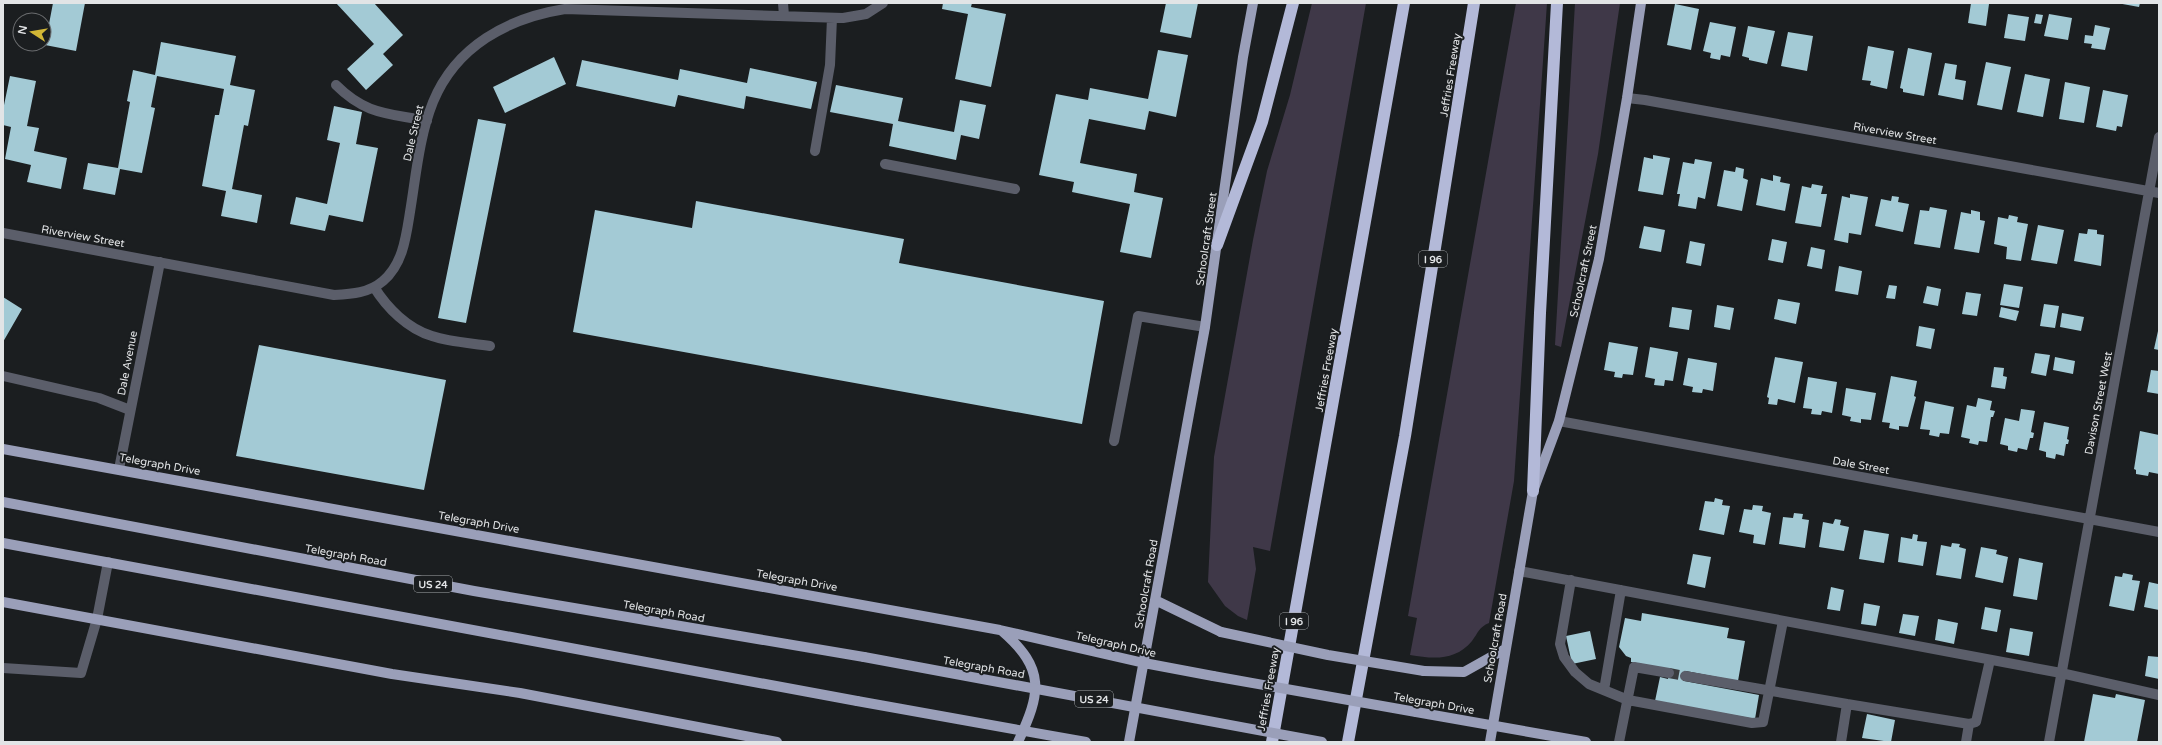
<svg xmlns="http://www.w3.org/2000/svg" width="2162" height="745" font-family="'Varela Round',sans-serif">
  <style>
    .grass { fill: #3f3848 }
    .building { fill: #a3cad5 }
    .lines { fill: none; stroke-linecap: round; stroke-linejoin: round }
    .minor-tunnel { stroke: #393c3e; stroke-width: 10; stroke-dasharray: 10 5; stroke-linecap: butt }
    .minor { stroke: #5b5e6a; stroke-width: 10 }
    .major { stroke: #9a9fb9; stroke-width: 10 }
    .highway { stroke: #b3b9d8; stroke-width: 12 }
    .major-bridge { stroke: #9a9fb9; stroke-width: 10 }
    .labels { text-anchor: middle; stroke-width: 4; stroke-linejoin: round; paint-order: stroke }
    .shield { fill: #1b1e20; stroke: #a6a9ab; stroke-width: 1 }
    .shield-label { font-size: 10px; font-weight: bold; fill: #e2e4e6 }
    .street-label { font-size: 11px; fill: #e2e4e6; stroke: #1b1e20 }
  </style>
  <rect width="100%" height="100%" fill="#1b1e20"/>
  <path class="grass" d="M 1312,3 L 1366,3 L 1270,551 L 1253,547 L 1256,569 L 1247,620 L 1238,616 L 1225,606 L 1208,582 L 1214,457 L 1253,240 L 1267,171 L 1290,95 Z
    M 1516,3 L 1547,3 L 1514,481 L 1489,623 C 1479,627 1478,633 1472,641 C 1455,661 1434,659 1410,655 L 1417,618 L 1408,616 Z
    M 1575,3 L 1620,3 L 1598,154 L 1561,347 L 1555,345 Z"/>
  <path class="building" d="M 53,3 L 85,3 L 76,51 L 45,45 Z
    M 336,3 L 374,3 L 403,35 L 383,54 L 393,65 L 366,90 L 347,69 L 374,44 Z
    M 943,3 L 972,3 L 971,7 L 1006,14 L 991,87 L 955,79 L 968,14 L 942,9 Z
    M 1166,3 L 1198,3 L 1191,38 L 1160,32 Z
    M 1971,3 L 1989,4 L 1986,26 L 1968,23 Z
    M 2117,3 L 2140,3 L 2139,7 Z
    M 1675,4 L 1699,9 L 1691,50 L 1667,45 Z
    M 2008,14 L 2029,17 L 2025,41 L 2004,38 Z
    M 2036,14 L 2043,15 L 2041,24 L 2034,23 Z
    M 2049,14 L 2072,18 L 2068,40 L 2044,36 Z
    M 1710,22 L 1736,27 L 1730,57 L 1721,55 L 1720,60 L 1710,58 L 1711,53 L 1703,51 Z
    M 2095,25 L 2110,28 L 2105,50 L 2091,48 L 2092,44 L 2084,43 L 2085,35 L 2093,36 Z
    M 1748,26 L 1775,31 L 1767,64 L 1749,60 L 1749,58 L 1742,56 Z
    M 1788,32 L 1813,36 L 1807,71 L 1781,66 Z
    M 161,42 L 236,56 L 230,85 L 255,90 L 248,126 L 244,125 L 232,189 L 262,195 L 257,223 L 221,216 L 226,191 L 202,186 L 215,115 L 219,115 L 224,89 L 157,76 L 151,107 L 155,108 L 142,173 L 120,169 L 115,195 L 83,189 L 88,163 L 118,168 L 130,102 L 127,101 L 133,70 L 155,75 Z
    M 1868,46 L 1894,51 L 1887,89 L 1870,85 L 1871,81 L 1862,80 Z
    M 1908,48 L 1932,53 L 1924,96 L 1903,92 L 1903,89 L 1900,88 Z
    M 1158,50 L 1188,55 L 1176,117 L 1149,111 L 1145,130 L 1089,119 L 1080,163 L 1137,174 L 1134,192 L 1163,198 L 1151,258 L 1120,252 L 1130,204 L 1072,192 L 1074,182 L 1039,175 L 1056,94 L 1088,100 L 1090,88 L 1148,99 Z
    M 554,57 L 566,84 L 505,113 L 493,87 Z
    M 582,60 L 678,80 L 680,69 L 747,83 L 750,68 L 817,82 L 811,109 L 746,96 L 744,109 L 678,95 L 675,107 L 576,86 Z
    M 1986,62 L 2011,67 L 2002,110 L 1977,105 Z
    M 1945,63 L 1957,65 L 1955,79 L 1966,81 L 1963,100 L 1938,95 Z
    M 2025,74 L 2050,79 L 2043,117 L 2017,112 Z
    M 10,76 L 36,81 L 27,126 L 39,128 L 34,151 L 67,158 L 61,189 L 27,182 L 31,165 L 5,159 L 11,127 L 3,125 L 3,110 Z
    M 2065,82 L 2090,87 L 2084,123 L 2059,119 Z
    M 836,85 L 903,98 L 898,121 L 954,132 L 960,100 L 986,105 L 979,139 L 961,135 L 956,160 L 889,146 L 893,124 L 830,112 Z
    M 2103,90 L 2128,95 L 2122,127 L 2117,126 L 2116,131 L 2096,127 Z
    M 334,106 L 362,112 L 356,144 L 378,148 L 363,222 L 329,215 L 325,231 L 290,224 L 296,197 L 327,204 L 340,143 L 327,140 Z
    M 478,119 L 506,124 L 466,323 L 438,318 Z
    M 1653,155 L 1670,158 L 1663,195 L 1638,191 L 1644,157 L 1653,159 Z
    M 1695,159 L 1712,162 L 1705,199 L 1698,197 L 1696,209 L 1678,206 L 1680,194 L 1677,194 L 1683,162 L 1694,164 Z
    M 1736,167 L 1744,169 L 1743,178 L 1748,180 L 1742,211 L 1717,206 L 1724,170 L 1735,172 Z
    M 1773,175 L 1781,177 L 1780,182 L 1790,184 L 1785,211 L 1756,205 L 1761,178 L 1773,181 Z
    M 1812,184 L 1823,186 L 1821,194 L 1827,194 L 1821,227 L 1795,223 L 1802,186 L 1811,188 Z
    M 1850,194 L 1868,197 L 1861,235 L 1849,233 L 1848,243 L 1834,240 L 1842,196 L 1850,198 Z
    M 1892,196 L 1899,197 L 1898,202 L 1909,204 L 1903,232 L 1875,226 L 1881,199 L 1891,201 Z
    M 696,201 L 904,239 L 899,263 L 1104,301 L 1082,424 L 573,332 L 595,210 L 692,228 Z
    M 1930,207 L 1947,210 L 1940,248 L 1914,244 L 1920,210 L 1929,211 Z
    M 1971,210 L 1980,212 L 1980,220 L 1985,221 L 1979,253 L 1954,249 L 1961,212 L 1971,214 Z
    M 2009,215 L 2018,217 L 2017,222 L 2028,224 L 2021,261 L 2006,259 L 2007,247 L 1994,244 L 1998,217 L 2008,219 Z
    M 2038,225 L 2064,230 L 2057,264 L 2031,260 Z
    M 1644,226 L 1665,230 L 1661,252 L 1639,248 Z
    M 2088,229 L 2097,230 L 2097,234 L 2104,235 L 2101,266 L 2074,261 L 2079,233 L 2087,234 Z
    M 1772,239 L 1787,242 L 1783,263 L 1768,260 Z
    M 1690,241 L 1705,244 L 1701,266 L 1686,263 Z
    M 1811,247 L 1825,250 L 1822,269 L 1807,266 Z
    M 1839,266 L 1862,271 L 1858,295 L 1835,291 Z
    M 2004,284 L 2023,287 L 2019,308 L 2000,305 Z
    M 1889,285 L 1897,286 L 1895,299 L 1886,298 Z
    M 1927,286 L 1941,289 L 1938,306 L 1923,303 Z
    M 1966,292 L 1981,294 L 1977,316 L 1962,314 Z
    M 3,297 L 22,309 L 3,342 Z
    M 1778,299 L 1800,303 L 1796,324 L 1774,319 Z
    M 2044,304 L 2059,306 L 2055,328 L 2040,326 Z
    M 1717,305 L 1734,308 L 1730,330 L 1714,327 Z
    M 1672,307 L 1692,310 L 1689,330 L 1669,327 Z
    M 2001,307 L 2019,311 L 2016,321 L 1999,317 Z
    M 2062,313 L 2084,317 L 2081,331 L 2060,327 Z
    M 1919,326 L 1935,329 L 1931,349 L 1916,346 Z
    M 2158,331 L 2159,331 L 2159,350 L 2154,349 Z
    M 1609,342 L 1638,347 L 1633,375 L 1623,374 L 1622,378 L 1614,377 L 1615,372 L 1604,370 Z
    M 259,345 L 446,380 L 424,490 L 236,456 Z
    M 1650,347 L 1678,352 L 1673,381 L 1665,380 L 1664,386 L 1654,385 L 1655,379 L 1645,377 Z
    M 2035,353 L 2050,355 L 2046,376 L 2031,373 Z
    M 1775,357 L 1803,362 L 1795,403 L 1778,399 L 1777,405 L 1768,404 L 1769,398 L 1767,397 Z
    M 2055,357 L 2075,361 L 2073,374 L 2053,370 Z
    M 1688,358 L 1717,363 L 1713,391 L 1703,389 L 1702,393 L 1692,392 L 1693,387 L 1683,385 Z
    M 1994,367 L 2004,368 L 2003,376 L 2007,377 L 2005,389 L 1991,387 Z
    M 2151,370 L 2159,371 L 2159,394 L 2147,392 Z
    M 1891,376 L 1917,381 L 1914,396 L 1916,397 L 1908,427 L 1899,426 L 1899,430 L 1889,428 L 1890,423 L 1882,422 Z
    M 1808,377 L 1837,382 L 1832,413 L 1822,411 L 1821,415 L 1811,414 L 1812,409 L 1803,408 Z
    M 1846,388 L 1876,393 L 1871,420 L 1861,419 L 1861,423 L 1850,421 L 1851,417 L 1842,415 Z
    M 1978,398 L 1992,401 L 1990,410 L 1995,411 L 1993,417 L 1991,417 L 1987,442 L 1979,441 L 1978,445 L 1969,443 L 1970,439 L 1961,437 L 1967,405 L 1976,407 Z
    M 1925,401 L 1954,407 L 1949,434 L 1940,433 L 1939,437 L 1929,435 L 1930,430 L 1920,429 Z
    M 2021,409 L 2035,411 L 2031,432 L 2034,433 L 2033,438 L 2030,438 L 2027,450 L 2018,448 L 2017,452 L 2008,450 L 2008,446 L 2000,444 L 2005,418 L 2019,421 Z
    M 2044,422 L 2069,427 L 2067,439 L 2069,440 L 2068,444 L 2066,444 L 2064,456 L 2056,454 L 2055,459 L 2046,457 L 2046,452 L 2039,450 Z
    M 2140,431 L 2159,435 L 2159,474 L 2149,472 L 2148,476 L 2136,474 L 2136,470 L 2134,469 Z
    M 1715,498 L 1723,500 L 1722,505 L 1730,506 L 1724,535 L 1699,530 L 1705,501 L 1714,502 Z
    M 1753,505 L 1763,506 L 1762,511 L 1771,513 L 1765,545 L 1753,543 L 1754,535 L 1739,532 L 1744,509 L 1752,510 Z
    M 1794,513 L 1803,514 L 1802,519 L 1809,520 L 1805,548 L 1779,544 L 1783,517 L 1793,518 Z
    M 1835,519 L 1841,520 L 1840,525 L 1849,527 L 1844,551 L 1819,547 L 1823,522 L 1833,524 Z
    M 1864,530 L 1889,534 L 1884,563 L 1859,559 Z
    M 1913,534 L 1918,535 L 1917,541 L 1927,542 L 1923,566 L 1898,562 L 1901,537 L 1912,539 Z
    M 1952,543 L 1960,544 L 1959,547 L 1966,549 L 1961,579 L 1936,575 L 1941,545 L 1951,547 Z
    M 1981,547 L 1997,550 L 1996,554 L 2008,557 L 2003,583 L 1975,577 Z
    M 1693,554 L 1711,557 L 1705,588 L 1687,584 Z
    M 2019,558 L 2043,563 L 2037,600 L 2013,596 Z
    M 2123,573 L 2133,575 L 2132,580 L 2140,581 L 2134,611 L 2109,606 L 2115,576 L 2122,577 Z
    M 2159,581 L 2159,610 L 2144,607 L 2149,582 L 2158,584 Z
    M 1831,587 L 1844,590 L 1840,611 L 1827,609 Z
    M 1864,603 L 1880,606 L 1876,626 L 1861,624 Z
    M 1985,607 L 2001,610 L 1997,632 L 1981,629 Z
    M 1642,613 L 1729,628 L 1727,638 L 1745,641 L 1738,681 L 1686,671 L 1684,681 L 1759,695 L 1755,719 L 1655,701 L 1660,677 L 1668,679 L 1670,669 L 1631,662 L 1631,658 L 1626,656 L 1619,647 L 1625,618 L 1641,621 Z
    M 1903,614 L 1919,616 L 1915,636 L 1899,633 Z
    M 1938,619 L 1958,623 L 1954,644 L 1935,640 Z
    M 2010,628 L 2033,632 L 2029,656 L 2006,652 Z
    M 1590,631 L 1596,659 L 1572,664 L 1566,636 Z
    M 2148,656 L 2159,657 L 2159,679 L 2145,676 Z
    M 2093,694 L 2115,698 L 2116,694 L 2145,700 L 2137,742 L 2084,742 Z
    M 1867,714 L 1895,720 L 1891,742 L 1862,738 Z"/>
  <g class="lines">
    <path class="minor-tunnel" d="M 1669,673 L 1685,676"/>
    <path class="minor" d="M 783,3 L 784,16
      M 336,85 C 366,115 388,113 427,121
      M 1627,98 L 1645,100 L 2159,193
      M 815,151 L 830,65 L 832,18
      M 885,164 L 1015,189
      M 3,233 L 334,295 C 352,294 369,293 383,281 C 403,264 406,237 410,212 C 416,176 419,137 433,102 C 456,46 508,18 565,9 L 843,18 L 866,14 L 883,3
      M 374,287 C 387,308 408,329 432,336 C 450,342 471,343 490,346
      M 3,376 L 99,398 L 130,410
      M 1559,421 L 2159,532
      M 1114,441 L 1138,316 L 1205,327
      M 119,469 L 160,262
      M 1519,571 L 2061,673 L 2159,695
      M 1571,580 L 1560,644 L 1564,657 L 1575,672 L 1589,684 L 1628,700 L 1752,723 L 1763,722 L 1783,621
      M 3,668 L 81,673 L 97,619 L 108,562
      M 1685,676 L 1847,704
      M 1604,690 L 1621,590
      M 1969,724 L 1976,722 L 1990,660
      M 1619,742 L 1634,667 L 1669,673
      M 1841,742 L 1847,704 L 1969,724 L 1966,742
      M 2049,742 L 2159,137"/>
    <path class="major" d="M 3,449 L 1000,630 L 1144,663 L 1213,676
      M 3,502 L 474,591 L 864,657
      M 3,543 L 857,701
      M 1155,600 L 1221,632
      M 3,602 L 392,674 L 520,693 L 777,742
      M 1002,631 C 1046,669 1041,693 1018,742
      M 1424,671 L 1464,672 L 1505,649
      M 1416,712 L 1586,742
      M 1129,742 L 1205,327 L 1243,57 L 1253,3
      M 1490,742 L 1533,491 L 1559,421 L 1599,259 L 1627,98 L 1641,3"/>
    <path class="highway" d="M 1217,245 L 1262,122 L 1293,3
      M 1533,491 L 1540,313 L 1557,3
      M 1272,742 L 1404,3
      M 1348,742 L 1405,436 L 1474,3"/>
    <path class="major-bridge" d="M 1221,632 L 1328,655 L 1424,671
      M 864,657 L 1322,742
      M 1213,676 L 1416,712
      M 857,701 L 1086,742"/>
  </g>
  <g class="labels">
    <g class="shield">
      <rect x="1419" y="251" width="28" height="16" rx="3"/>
      <rect x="414" y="576" width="38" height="16" rx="3"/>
      <rect x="1280" y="613" width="28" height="16" rx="3"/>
      <rect x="1075" y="691" width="38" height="16" rx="3"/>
    </g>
    <g class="shield-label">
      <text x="1433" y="263">I 96</text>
      <text x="433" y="588">US 24</text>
      <text x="1294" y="625">I 96</text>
      <text x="1094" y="703">US 24</text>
    </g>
    <g class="street-label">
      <text transform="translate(1450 75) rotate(-81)" y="4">Jeffries Freeway</text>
      <text transform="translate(413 133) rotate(-77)" y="4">Dale Street</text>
      <text transform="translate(1895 133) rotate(10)" y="4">Riverview Street</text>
      <text transform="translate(83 236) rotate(10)" y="4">Riverview Street</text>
      <text transform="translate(1206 239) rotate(-82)" y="4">Schoolcraft Street</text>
      <text transform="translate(1583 271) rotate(-78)" y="4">Schoolcraft Street</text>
      <text transform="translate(127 363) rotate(-79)" y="4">Dale Avenue</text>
      <text transform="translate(1326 370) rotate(-80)" y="4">Jeffries Freeway</text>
      <text transform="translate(2098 403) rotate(-79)" y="4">Davison Street West</text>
      <text transform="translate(160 464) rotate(10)" y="4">Telegraph Drive</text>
      <text transform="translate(1861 465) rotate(10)" y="4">Dale Street</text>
      <text transform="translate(479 522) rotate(10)" y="4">Telegraph Drive</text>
      <text transform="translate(346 555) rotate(10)" y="4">Telegraph Road</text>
      <text transform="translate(797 580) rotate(10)" y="4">Telegraph Drive</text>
      <text transform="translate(1146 584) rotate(-80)" y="4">Schoolcraft Road</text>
      <text transform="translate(664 611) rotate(10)" y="4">Telegraph Road</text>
      <text transform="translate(1495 638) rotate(-80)" y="4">Schoolcraft Road</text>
      <text transform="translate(1116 644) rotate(13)" y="4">Telegraph Drive</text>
      <text transform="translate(984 667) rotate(10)" y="4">Telegraph Road</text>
      <text transform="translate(1268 689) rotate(-80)" y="4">Jeffries Freeway</text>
      <text transform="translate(1434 703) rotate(10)" y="4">Telegraph Drive</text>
    </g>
  </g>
  <rect width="2162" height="745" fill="none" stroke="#e2e4e6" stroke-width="8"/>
  <g transform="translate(32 32) rotate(282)"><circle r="19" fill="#1b1e20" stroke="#6b6d6f"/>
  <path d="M0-3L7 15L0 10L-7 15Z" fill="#d2b736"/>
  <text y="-6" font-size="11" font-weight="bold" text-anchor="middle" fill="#e2e4e6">N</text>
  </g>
</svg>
